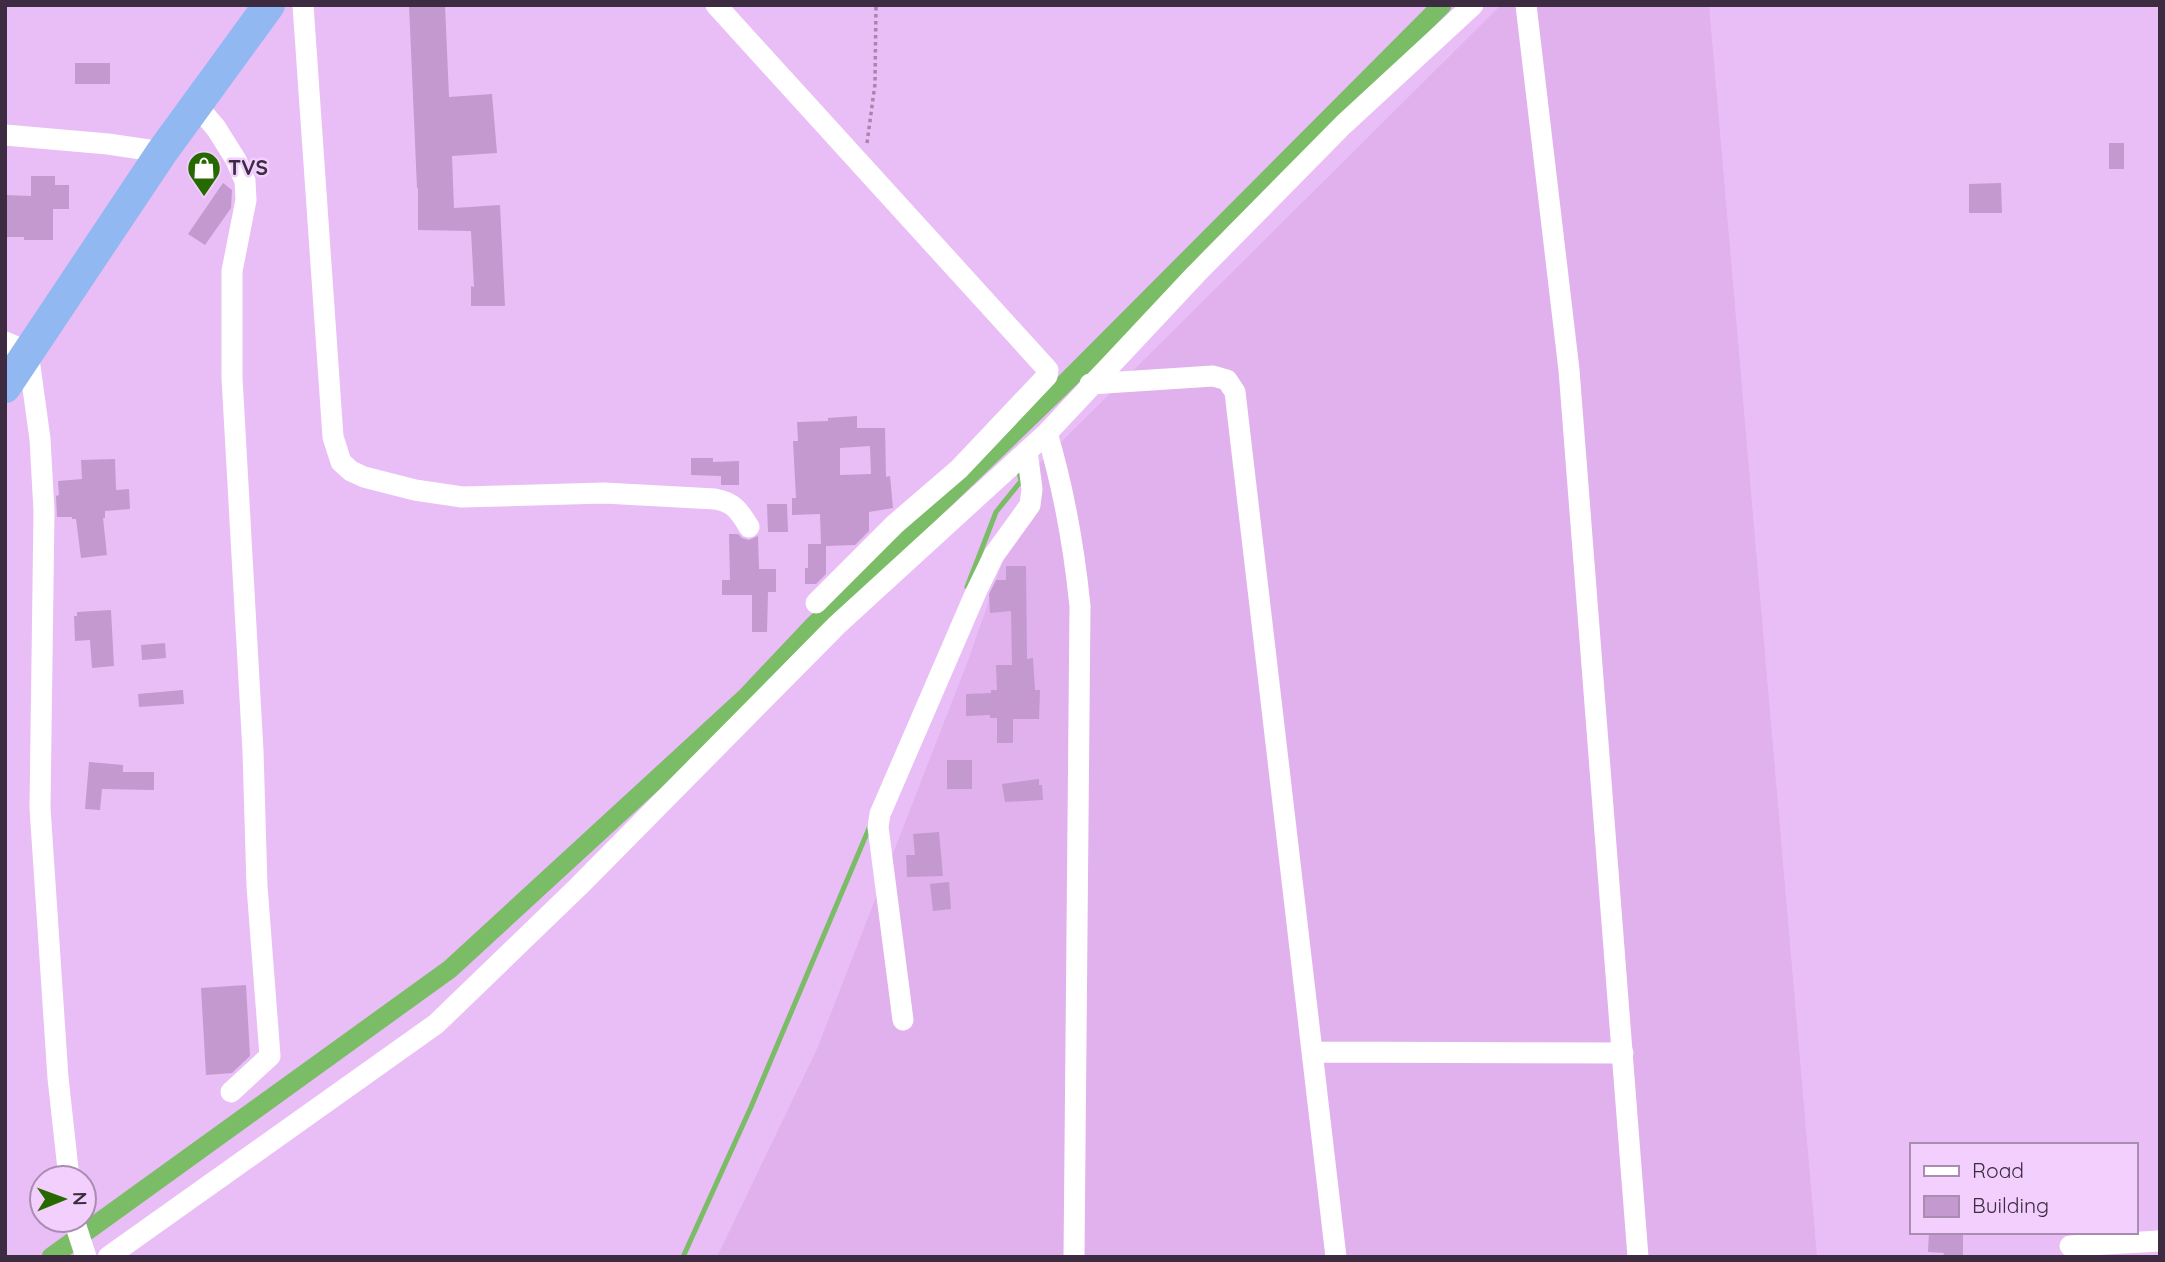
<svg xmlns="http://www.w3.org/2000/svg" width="2165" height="1262" font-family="Quicksand,sans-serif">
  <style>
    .built { fill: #e0b1ed }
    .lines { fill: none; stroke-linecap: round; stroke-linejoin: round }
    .stream { stroke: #7bbc67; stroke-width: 5 }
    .canal { stroke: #7bbc67; stroke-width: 19 }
    .building { fill: #c399cf; fill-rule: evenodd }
    .path { stroke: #a685b0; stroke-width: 3.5; stroke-dasharray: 3.5 3.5; stroke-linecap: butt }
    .minor { stroke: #fff; stroke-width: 21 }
    .highway { stroke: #92b8f1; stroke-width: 32 }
    .labels { text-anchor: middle; stroke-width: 5; stroke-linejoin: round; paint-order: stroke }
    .poi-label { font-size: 21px; font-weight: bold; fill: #3c2b41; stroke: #f2cffc; text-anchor: start }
  </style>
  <rect width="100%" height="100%" fill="#e9bef6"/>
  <path class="built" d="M 1501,5 L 1709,5 L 1817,1257 L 717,1257 L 817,1049 L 969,658 L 1035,468 Z"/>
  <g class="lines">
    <path class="stream" d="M 967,587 L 996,512 L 1021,481 L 1019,472
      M 683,1257 L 751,1107 L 870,826"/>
    <path class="canal" d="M 51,1257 L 450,969 L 746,697 L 813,626 L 1061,387 L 1442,5"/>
  </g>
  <path class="building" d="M 409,5 L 445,5 L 449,97 L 492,94 L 497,153 L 452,156 L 454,208 L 500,205 L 505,306 L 471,306 L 471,286 L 474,287 L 471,231 L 418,230 L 418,188 L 417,188 Z
    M 75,63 L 110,63 L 110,84 L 75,84 Z
    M 2109,143 L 2124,143 L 2124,169 L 2109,169 Z
    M 31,176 L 55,176 L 55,185 L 69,185 L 69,209 L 53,209 L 53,240 L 24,240 L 24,237 L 5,237 L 5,195 L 31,196 Z
    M 223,183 L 232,190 L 231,208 L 205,245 L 188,234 Z
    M 2001,183 L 2002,213 L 1969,213 L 1969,184 Z
    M 857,416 L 857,428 L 885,428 L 886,477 L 890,476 L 893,508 L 869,512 L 869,531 L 855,545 L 826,546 L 826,574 L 816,584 L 805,584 L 805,568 L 808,568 L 808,544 L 821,544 L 820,514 L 792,515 L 792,498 L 796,498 L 793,441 L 798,441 L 797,422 L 828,421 L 828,418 ZM 870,446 L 871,474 L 840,475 L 840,448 Z
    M 691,458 L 713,458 L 713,462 L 739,461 L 739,485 L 721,485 L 721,476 L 691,475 Z
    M 115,459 L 116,490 L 129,489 L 130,509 L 105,511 L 105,518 L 103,518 L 107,555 L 81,558 L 76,519 L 72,519 L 72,517 L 57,517 L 56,496 L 59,495 L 58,481 L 82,479 L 81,460 Z
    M 767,504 L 787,504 L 788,532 L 768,532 Z
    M 729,534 L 738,534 L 742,538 L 749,540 L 758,536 L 759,569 L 776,569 L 776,592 L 768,592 L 767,632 L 752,632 L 752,595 L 722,595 L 722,580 L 730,580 Z
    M 1006,566 L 1026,566 L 1027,659 L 1033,658 L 1035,690 L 1040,690 L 1039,719 L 1013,719 L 1013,743 L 997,743 L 997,718 L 990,718 L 990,715 L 966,716 L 966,694 L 991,693 L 991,690 L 997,690 L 996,665 L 1012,665 L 1011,611 L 990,613 L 989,594 L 996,580 L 1006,580 Z
    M 111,610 L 114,666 L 92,668 L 90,640 L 75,641 L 74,616 L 77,616 L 77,612 Z
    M 165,643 L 166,658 L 142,660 L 141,645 Z
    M 183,690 L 184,704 L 139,707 L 138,694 Z
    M 947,760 L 972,760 L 972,789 L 947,789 Z
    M 89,762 L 123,765 L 123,772 L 154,772 L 154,790 L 102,789 L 100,810 L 85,809 Z
    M 1039,779 L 1039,785 L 1042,785 L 1043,800 L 1005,802 L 1002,784 Z
    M 939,832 L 943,876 L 907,877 L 906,855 L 915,855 L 913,834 Z
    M 949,882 L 951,909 L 933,911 L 930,884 Z
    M 246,985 L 250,1056 L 232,1073 L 206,1075 L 201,988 Z
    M 1929,1232 L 1963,1232 L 1963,1257 L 1943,1257 L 1944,1253 L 1928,1252 Z"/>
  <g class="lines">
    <path class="path" d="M 867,143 L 875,84 L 876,5"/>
    <path class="minor" d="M 303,5 L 333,437 L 341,462 L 351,471 L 364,477 L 415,490 L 462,497 L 604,493 L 715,499 C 734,502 740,512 749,527
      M 716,5 L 1048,370 L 1047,376 L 959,469 L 895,524 L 816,603
      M 1526,5 L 1569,370 L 1638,1257
      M 196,105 L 216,128 L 236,160 L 245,181 L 246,200 L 232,271 L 232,378 L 253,751 L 257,886 L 270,1056 L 231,1092
      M 5,135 L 108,144 L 162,152
      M 5,342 L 28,352 L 40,439 L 44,511 L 40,808 L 58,1078 L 69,1178
      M 1090,384 L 1213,376 L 1227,380 L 1235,392 L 1336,1257
      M 1047,433 C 1064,490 1074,547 1080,606 L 1074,1257
      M 903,1020 L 878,827 L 880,814 L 976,592 L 994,555 L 1030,505 L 1032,489 L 1027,451
      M 1312,1052 L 1623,1053
      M 74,1220 L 86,1257
      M 2070,1246 L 2160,1241
      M 108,1257 L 436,1024 L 579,886 L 837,625 L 1047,433 L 1196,274 L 1343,125 L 1473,5"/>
    <path class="highway" d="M 5,387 L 162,152 L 269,5"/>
  </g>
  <defs>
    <g id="shop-pin" transform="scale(1.75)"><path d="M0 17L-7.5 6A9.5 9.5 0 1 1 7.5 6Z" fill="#256900" stroke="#f2cffc"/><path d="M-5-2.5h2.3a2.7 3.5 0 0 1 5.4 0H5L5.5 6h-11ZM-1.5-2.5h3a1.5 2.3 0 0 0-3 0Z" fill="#fff"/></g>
  </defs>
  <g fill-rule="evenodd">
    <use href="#shop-pin" x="204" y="168"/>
  </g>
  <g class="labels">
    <g class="poi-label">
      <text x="228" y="175">TVS</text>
    </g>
  </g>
  <rect width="2165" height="1262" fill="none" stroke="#3c2b41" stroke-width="14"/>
  <rect x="1910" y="1143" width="228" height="91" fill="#f2cffc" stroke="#a98db1" stroke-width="2"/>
  <rect x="1924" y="1166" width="35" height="10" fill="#ffffff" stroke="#a98db1" stroke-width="2"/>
  <text x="1972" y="1178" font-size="21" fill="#3c2b41">Road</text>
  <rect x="1924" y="1196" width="35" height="21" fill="#c399cf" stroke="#a98db1" stroke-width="2"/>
  <text x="1972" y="1213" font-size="21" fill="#3c2b41">Building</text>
  <g transform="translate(63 1199) rotate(89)"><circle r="33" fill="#f2cffc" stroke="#a98db1" stroke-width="2"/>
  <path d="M0-5L12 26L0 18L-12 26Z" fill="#256900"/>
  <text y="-10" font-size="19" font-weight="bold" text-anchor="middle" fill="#3c2b41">N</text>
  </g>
</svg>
